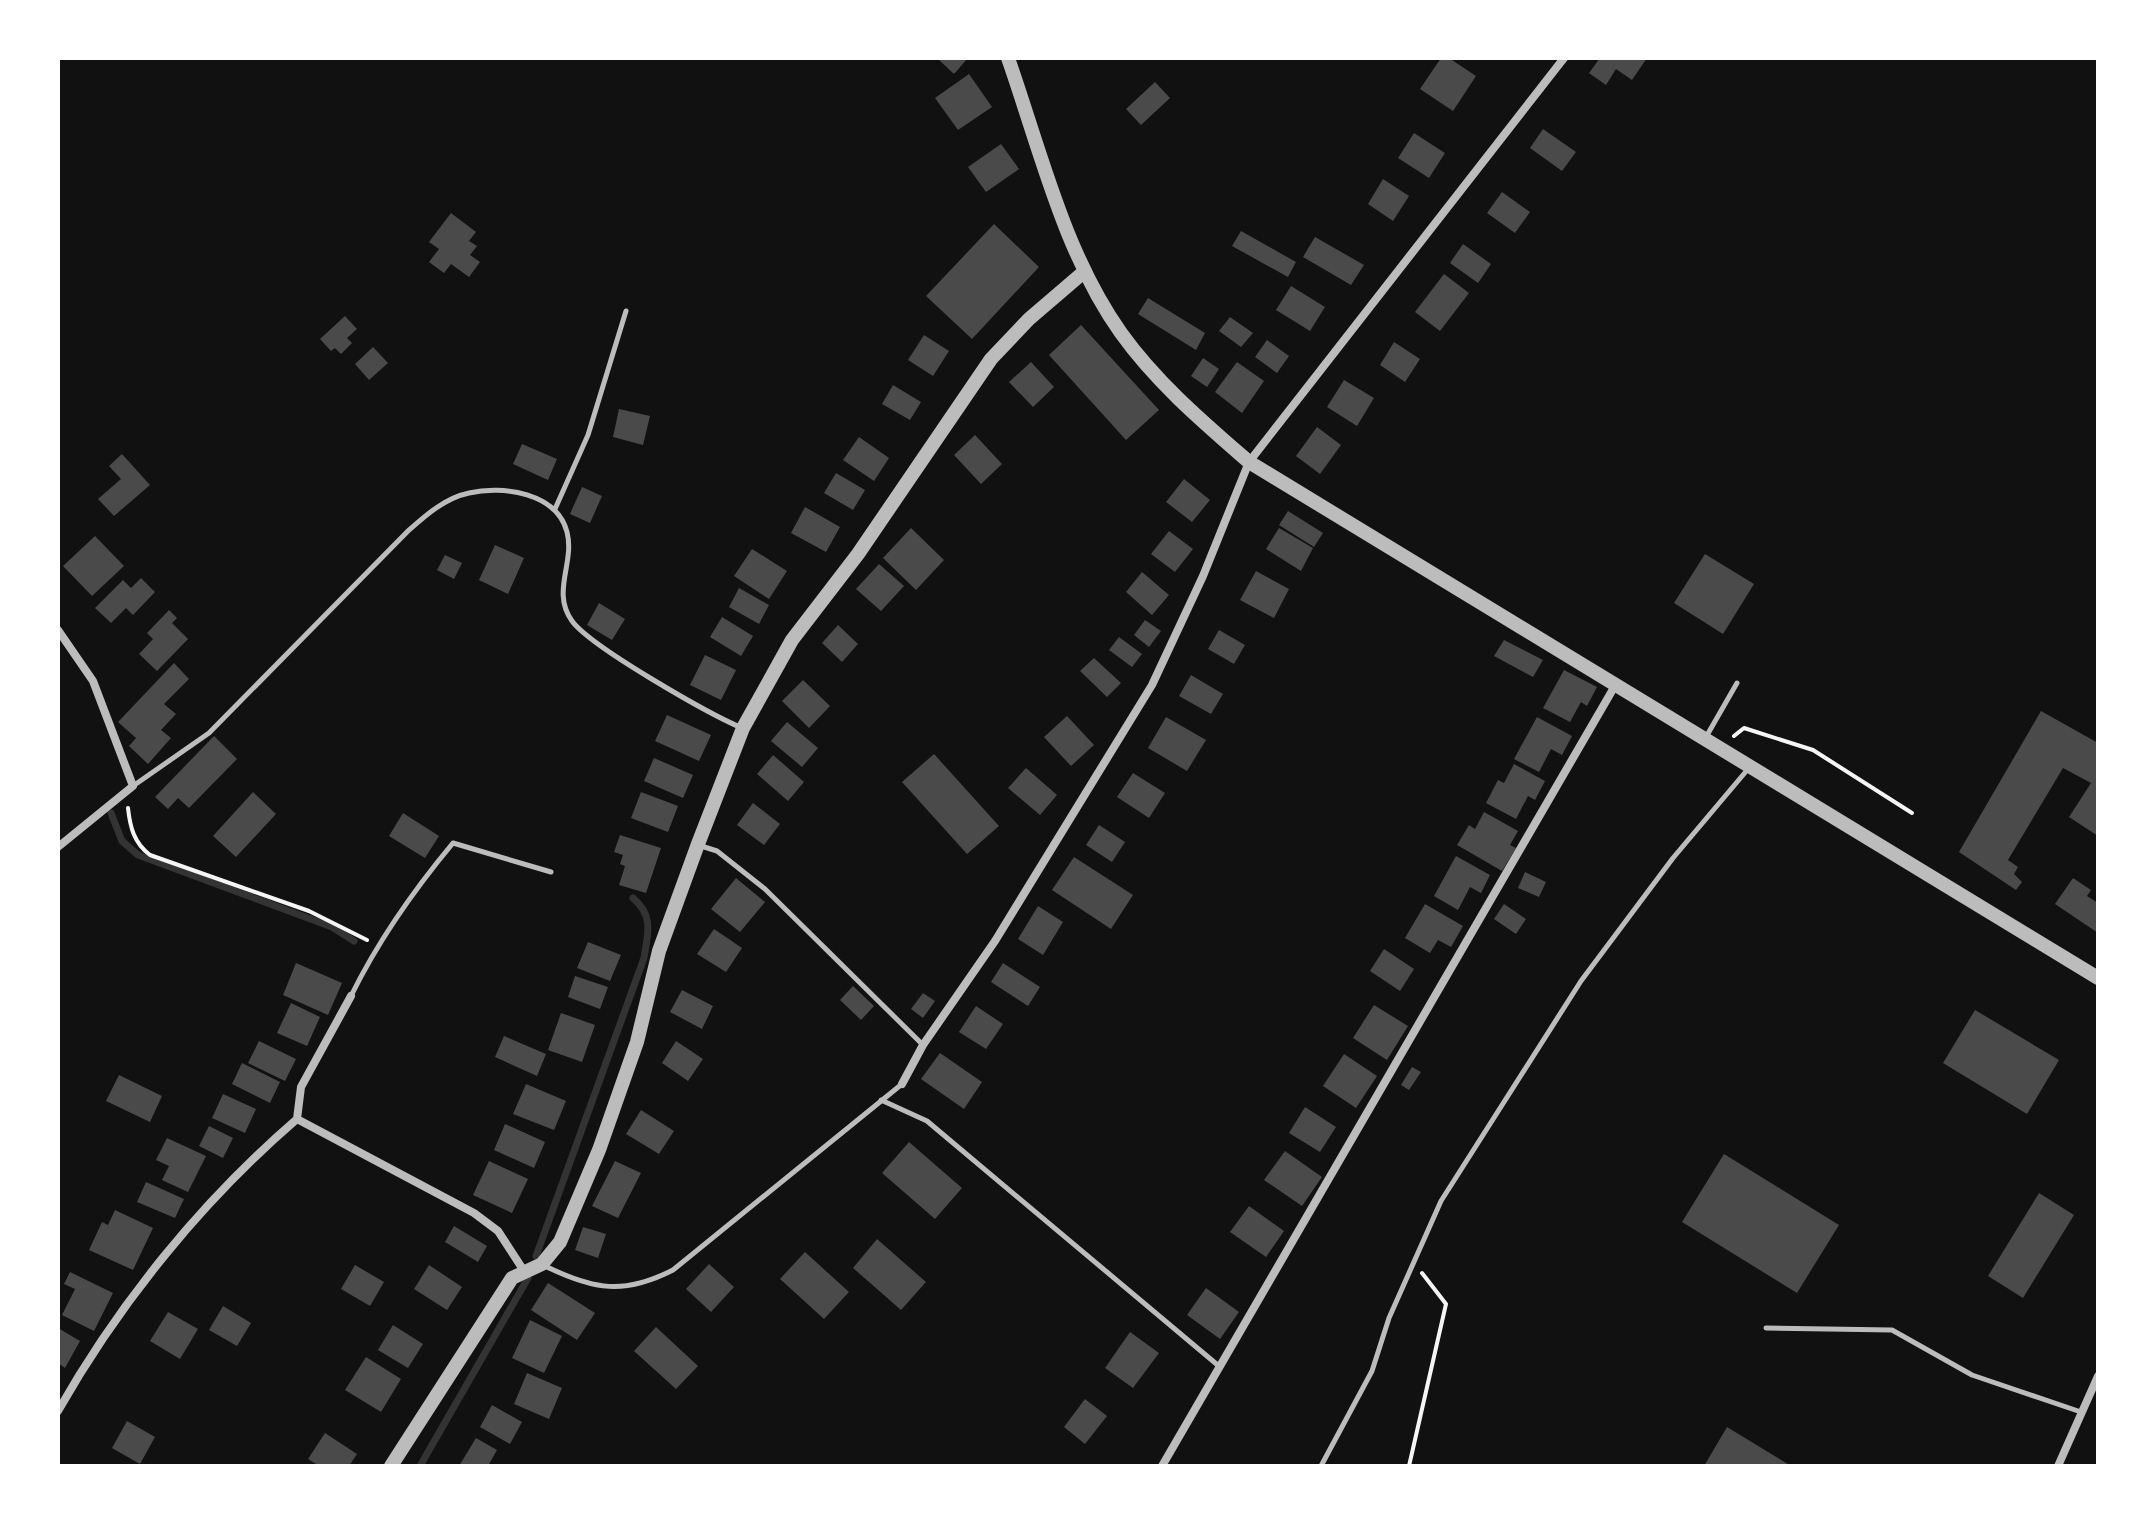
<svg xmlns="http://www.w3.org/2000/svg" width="2156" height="1524" font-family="Mulish,sans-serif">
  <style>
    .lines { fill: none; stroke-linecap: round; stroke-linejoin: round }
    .stream { stroke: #333; stroke-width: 7 }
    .building { fill: #4a4a4a }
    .path { stroke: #f5f5f5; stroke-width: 4 }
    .service { stroke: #bcbcbc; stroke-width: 5 }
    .minor { stroke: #bcbcbc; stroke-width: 8 }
    .tertiary { stroke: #bcbcbc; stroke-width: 14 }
  </style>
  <rect width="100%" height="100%" fill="#111"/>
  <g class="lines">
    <path class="stream" d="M 111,813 L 122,841 L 138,855 L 332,927 L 354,941
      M 536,1256 L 644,958 C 648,933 654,916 633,898
      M 420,1466 L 528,1278"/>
  </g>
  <path class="building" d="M 937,58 L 968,58 L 954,74 Z
    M 1441,58 L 1449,58 L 1476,76 L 1453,111 L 1420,89 Z
    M 1600,58 L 1647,58 L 1632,80 L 1616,69 L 1606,85 L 1589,73 Z
    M 969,74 L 992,107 L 958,130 L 935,98 Z
    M 1155,82 L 1170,98 L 1141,125 L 1126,109 Z
    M 1543,129 L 1576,152 L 1562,171 L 1530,148 Z
    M 1414,133 L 1445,153 L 1429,178 L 1398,158 Z
    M 1001,144 L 1019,169 L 986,192 L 968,167 Z
    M 1383,179 L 1409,196 L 1393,221 L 1368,204 Z
    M 1502,192 L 1530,212 L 1515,233 L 1487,213 Z
    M 451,213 L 476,232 L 469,241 L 477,246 L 470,255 L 480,262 L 469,277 L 451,264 L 444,273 L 429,262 L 439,249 L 429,242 Z
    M 994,224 L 1039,267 L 972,339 L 926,296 Z
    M 1241,231 L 1296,262 L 1288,277 L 1232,246 Z
    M 1315,237 L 1364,265 L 1351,285 L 1303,257 Z
    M 1463,244 L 1491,264 L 1478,283 L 1450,263 Z
    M 1444,274 L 1469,293 L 1440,331 L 1415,312 Z
    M 1291,286 L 1325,307 L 1310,331 L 1276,310 Z
    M 1148,298 L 1205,333 L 1196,350 L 1138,314 Z
    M 345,316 L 357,329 L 347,338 L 352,343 L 341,354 L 335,348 L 331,351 L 320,339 Z
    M 1230,317 L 1253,333 L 1241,347 L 1219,331 Z
    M 1081,325 L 1159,410 L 1126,440 L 1049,355 Z
    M 924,335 L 949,351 L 933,376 L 908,360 Z
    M 1267,340 L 1289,356 L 1277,373 L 1255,357 Z
    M 1394,342 L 1420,359 L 1405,382 L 1380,365 Z
    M 373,347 L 388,363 L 369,380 L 355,364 Z
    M 1203,358 L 1219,369 L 1207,387 L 1191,376 Z
    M 1031,362 L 1054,387 L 1033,407 L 1009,382 Z
    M 1237,362 L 1264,381 L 1242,413 L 1215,392 Z
    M 1344,380 L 1374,398 L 1357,426 L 1327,407 Z
    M 893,385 L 921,402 L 910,420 L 882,404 Z
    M 619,409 L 650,416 L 643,445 L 613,437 Z
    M 1317,427 L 1341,445 L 1320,474 L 1296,456 Z
    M 975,435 L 1002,464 L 981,484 L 954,455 Z
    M 859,437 L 889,458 L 874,481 L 843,460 Z
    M 522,444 L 557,459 L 548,480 L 513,464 Z
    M 122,454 L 150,485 L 114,516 L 98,499 L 121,479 L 109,466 Z
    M 836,473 L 865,490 L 853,510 L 824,493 Z
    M 1184,479 L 1210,500 L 1192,522 L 1166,502 Z
    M 582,487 L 602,496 L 590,523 L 570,514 Z
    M 805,507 L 840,527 L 826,552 L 791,533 Z
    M 1288,511 L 1323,533 L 1314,547 L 1279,525 Z
    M 911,528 L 944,560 L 916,590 L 883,558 Z
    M 1279,528 L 1313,548 L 1301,571 L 1266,549 Z
    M 1169,531 L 1193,549 L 1175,572 L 1151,554 Z
    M 95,536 L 124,566 L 92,596 L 63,566 Z
    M 495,545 L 524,558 L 508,594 L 479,580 Z
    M 752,549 L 787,571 L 769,599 L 734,576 Z
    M 1705,554 L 1754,584 L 1723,634 L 1674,603 Z
    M 445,555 L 462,563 L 454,579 L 437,570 Z
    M 879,564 L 904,586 L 881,611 L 856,589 Z
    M 1256,571 L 1289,589 L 1274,618 L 1240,600 Z
    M 1142,572 L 1169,595 L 1152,615 L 1126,592 Z
    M 141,578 L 155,592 L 133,615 L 126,608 L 111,623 L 95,608 L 123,580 L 131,588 Z
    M 739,588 L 769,605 L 759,624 L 729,607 Z
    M 599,603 L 625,619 L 612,640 L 587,625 Z
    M 169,610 L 177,618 L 172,623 L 188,639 L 157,671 L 139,654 L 153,639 L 147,633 Z
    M 722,617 L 753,636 L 741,656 L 710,637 Z
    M 1145,620 L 1161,631 L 1149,647 L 1134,635 Z
    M 838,625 L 858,644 L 842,662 L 822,643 Z
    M 1219,630 L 1245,645 L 1234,664 L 1208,649 Z
    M 1119,637 L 1142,654 L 1132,667 L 1109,650 Z
    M 1504,640 L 1543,660 L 1533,677 L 1494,656 Z
    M 705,655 L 736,670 L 721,700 L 690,685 Z
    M 1094,658 L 1121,683 L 1107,697 L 1080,671 Z
    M 174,663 L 189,679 L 164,704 L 176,714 L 161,730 L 171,738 L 148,764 L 129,746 L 136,738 L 118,722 Z
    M 1564,670 L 1597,687 L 1587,706 L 1581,702 L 1570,722 L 1543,708 Z
    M 1191,675 L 1223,694 L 1211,714 L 1179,696 Z
    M 803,680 L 830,706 L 809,728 L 782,701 Z
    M 2041,711 L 2098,743 L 2098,836 L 2069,817 L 2091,783 L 2063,768 L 2008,860 L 2018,867 L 2014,874 L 2022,882 L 2016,890 L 1959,852 Z
    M 667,715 L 711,735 L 699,761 L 655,741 Z
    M 1067,716 L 1094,745 L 1071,766 L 1044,737 Z
    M 1166,717 L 1206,740 L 1187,771 L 1148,748 Z
    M 1537,717 L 1572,736 L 1562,755 L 1551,749 L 1539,772 L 1514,759 Z
    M 787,722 L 818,748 L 802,767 L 771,741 Z
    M 214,736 L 237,759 L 189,808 L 178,798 L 168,809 L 155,797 Z
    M 934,754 L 999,826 L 967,854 L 902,782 Z
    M 773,755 L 804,782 L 788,801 L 757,774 Z
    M 654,758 L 693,775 L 683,798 L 644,781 Z
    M 1514,764 L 1545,781 L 1535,800 L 1528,796 L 1516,819 L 1486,803 L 1498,780 L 1504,783 Z
    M 1026,768 L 1057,795 L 1040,815 L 1008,788 Z
    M 1133,773 L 1165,793 L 1149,818 L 1117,797 Z
    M 253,792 L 276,814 L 236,857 L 213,836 Z
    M 641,792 L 678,806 L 668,832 L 631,818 Z
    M 753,803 L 780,824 L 764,845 L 737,825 Z
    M 1484,812 L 1518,831 L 1510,845 L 1516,848 L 1502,871 L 1457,845 L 1469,825 L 1475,829 Z
    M 403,813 L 439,836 L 425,858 L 389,836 Z
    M 1099,825 L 1125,842 L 1112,862 L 1086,845 Z
    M 620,835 L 661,848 L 646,893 L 619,885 L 625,866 L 620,864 L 623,855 L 614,852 Z
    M 1456,856 L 1490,875 L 1481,893 L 1470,887 L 1458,910 L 1434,896 Z
    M 1074,857 L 1133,895 L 1111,929 L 1052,890 Z
    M 1525,872 L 1546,882 L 1539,897 L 1518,888 Z
    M 736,878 L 765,902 L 740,932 L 711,909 Z
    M 2073,878 L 2091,890 L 2087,896 L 2098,903 L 2098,933 L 2055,904 Z
    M 1425,904 L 1463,926 L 1451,947 L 1438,940 L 1430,953 L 1405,938 Z
    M 1504,904 L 1526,919 L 1516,934 L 1494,919 Z
    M 1038,906 L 1063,922 L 1043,955 L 1018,939 Z
    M 714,929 L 742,948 L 726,972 L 697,954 Z
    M 588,942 L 621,955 L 610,981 L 577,968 Z
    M 1384,949 L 1414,969 L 1400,991 L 1370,971 Z
    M 296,963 L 342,983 L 328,1015 L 283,995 Z
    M 1003,963 L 1040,987 L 1028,1006 L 991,982 Z
    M 575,976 L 608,987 L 600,1009 L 568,997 Z
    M 853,986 L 874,1006 L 861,1020 L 840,1000 Z
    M 682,990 L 713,1006 L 702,1029 L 670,1012 Z
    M 923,993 L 935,1001 L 923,1018 L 911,1009 Z
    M 291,1003 L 320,1017 L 307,1046 L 277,1033 Z
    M 1374,1005 L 1408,1026 L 1387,1060 L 1353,1038 Z
    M 976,1006 L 1003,1024 L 986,1049 L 959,1032 Z
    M 1975,1010 L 2059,1060 L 2027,1114 L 1943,1063 Z
    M 561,1013 L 595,1025 L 582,1062 L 548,1050 Z
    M 504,1036 L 546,1054 L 537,1076 L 495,1057 Z
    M 259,1041 L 296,1059 L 285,1081 L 248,1063 Z
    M 676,1041 L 703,1059 L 688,1081 L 662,1063 Z
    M 940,1053 L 982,1082 L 964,1109 L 921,1079 Z
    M 1344,1054 L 1377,1076 L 1356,1108 L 1323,1086 Z
    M 242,1063 L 280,1082 L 270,1103 L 232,1084 Z
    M 1412,1067 L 1421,1072 L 1409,1090 L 1401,1085 Z
    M 119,1075 L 162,1096 L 150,1122 L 106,1101 Z
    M 526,1084 L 566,1101 L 554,1130 L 513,1114 Z
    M 223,1094 L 256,1109 L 245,1133 L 212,1118 Z
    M 1305,1107 L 1336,1127 L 1320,1152 L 1289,1133 Z
    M 641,1110 L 674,1131 L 659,1154 L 626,1134 Z
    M 505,1124 L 545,1142 L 534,1168 L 494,1150 Z
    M 209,1126 L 233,1138 L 223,1158 L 199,1146 Z
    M 167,1138 L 206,1156 L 188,1192 L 162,1180 L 169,1166 L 156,1160 Z
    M 909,1142 L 962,1188 L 935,1219 L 882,1173 Z
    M 1285,1151 L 1322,1177 L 1302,1206 L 1264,1180 Z
    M 1724,1154 L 1839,1225 L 1797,1293 L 1682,1222 Z
    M 489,1161 L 528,1179 L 512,1213 L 473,1195 Z
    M 615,1161 L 641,1173 L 618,1218 L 592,1206 Z
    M 146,1182 L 184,1199 L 175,1218 L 137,1202 Z
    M 2039,1193 L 2074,1215 L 2023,1298 L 1988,1276 Z
    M 1249,1206 L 1284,1231 L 1266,1257 L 1230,1232 Z
    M 115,1210 L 153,1228 L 133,1270 L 89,1250 L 102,1222 L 108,1225 Z
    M 454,1226 L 487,1246 L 478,1262 L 445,1242 Z
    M 583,1227 L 606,1234 L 598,1258 L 575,1250 Z
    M 877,1239 L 926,1282 L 901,1310 L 853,1268 Z
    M 805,1252 L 849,1292 L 824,1319 L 780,1279 Z
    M 709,1264 L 734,1287 L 711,1312 L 686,1289 Z
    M 355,1265 L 384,1282 L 370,1306 L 341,1289 Z
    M 429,1265 L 462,1287 L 447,1310 L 414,1289 Z
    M 70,1272 L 113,1293 L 94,1331 L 62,1315 L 75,1289 L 64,1284 Z
    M 548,1283 L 595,1313 L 577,1340 L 531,1310 Z
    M 1206,1288 L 1239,1312 L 1220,1339 L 1187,1315 Z
    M 223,1306 L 251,1323 L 237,1346 L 209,1330 Z
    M 168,1312 L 198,1329 L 180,1359 L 150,1341 Z
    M 530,1320 L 562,1336 L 544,1373 L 512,1358 Z
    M 393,1325 L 423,1344 L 408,1368 L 378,1350 Z
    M 656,1327 L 698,1366 L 676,1389 L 634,1351 Z
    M 58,1328 L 80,1341 L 65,1368 L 58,1363 Z
    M 1130,1332 L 1159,1353 L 1133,1388 L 1105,1368 Z
    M 366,1357 L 401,1379 L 381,1412 L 345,1390 Z
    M 527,1373 L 562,1388 L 549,1419 L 514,1404 Z
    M 1085,1399 L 1107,1416 L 1085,1444 L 1064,1427 Z
    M 492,1405 L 522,1422 L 510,1444 L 480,1427 Z
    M 127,1421 L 155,1437 L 140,1464 L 112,1448 Z
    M 1727,1427 L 1791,1466 L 1704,1466 Z
    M 325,1433 L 357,1454 L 349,1466 L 319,1466 L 308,1459 Z
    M 476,1438 L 497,1450 L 488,1466 L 459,1466 Z"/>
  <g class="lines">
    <path class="path" d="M 1734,736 L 1744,728 L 1813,750 L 1912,813
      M 128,808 C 130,827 134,843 150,855 L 309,911 L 367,940
      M 1409,1466 L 1446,1304 L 1422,1273"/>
    <path class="service" d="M 555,509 L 588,435 L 626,311
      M 1706,737 L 1737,683
      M 133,786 L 209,733 L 408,531 C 426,515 445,498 469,493 C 503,485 557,493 567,532 C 575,563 551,592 572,621 C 591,647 709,714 742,728
      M 698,845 L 717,851 L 765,889 L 923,1045
      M 351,996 C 379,939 413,891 453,843 L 551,872
      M 881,1100 L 927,1121 L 1220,1367
      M 545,1266 C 594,1290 624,1295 673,1270 L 902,1084
      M 1766,1328 L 1892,1330 L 1972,1375 L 2081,1412
      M 1321,1466 L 1372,1371 L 1389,1318 L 1441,1201 L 1581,981 L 1673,858 L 1748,769"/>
    <path class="minor" d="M 58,630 L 93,681 L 133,786 L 58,847
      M 902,1084 L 923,1045 L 995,941 L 1152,685 L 1203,576 L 1249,462 L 1564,58
      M 297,1119 L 474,1213 L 498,1231 L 524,1271
      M 58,1411 C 120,1302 202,1201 297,1119 L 301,1087 L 351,996
      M 1162,1466 L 1616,684
      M 2058,1466 L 2098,1376"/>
    <path class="tertiary" d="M 1008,58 C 1040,149 1064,253 1121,333 C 1156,382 1203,422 1249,462 L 2098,978
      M 391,1466 L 512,1278 L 542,1264 L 560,1242 L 599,1150 L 637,1042 L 659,951 L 698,844 L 743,728 L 792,640 L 858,554 L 991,359 L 1029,319 L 1085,271"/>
  </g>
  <rect width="2156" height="1524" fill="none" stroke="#ffffff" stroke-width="120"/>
</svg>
